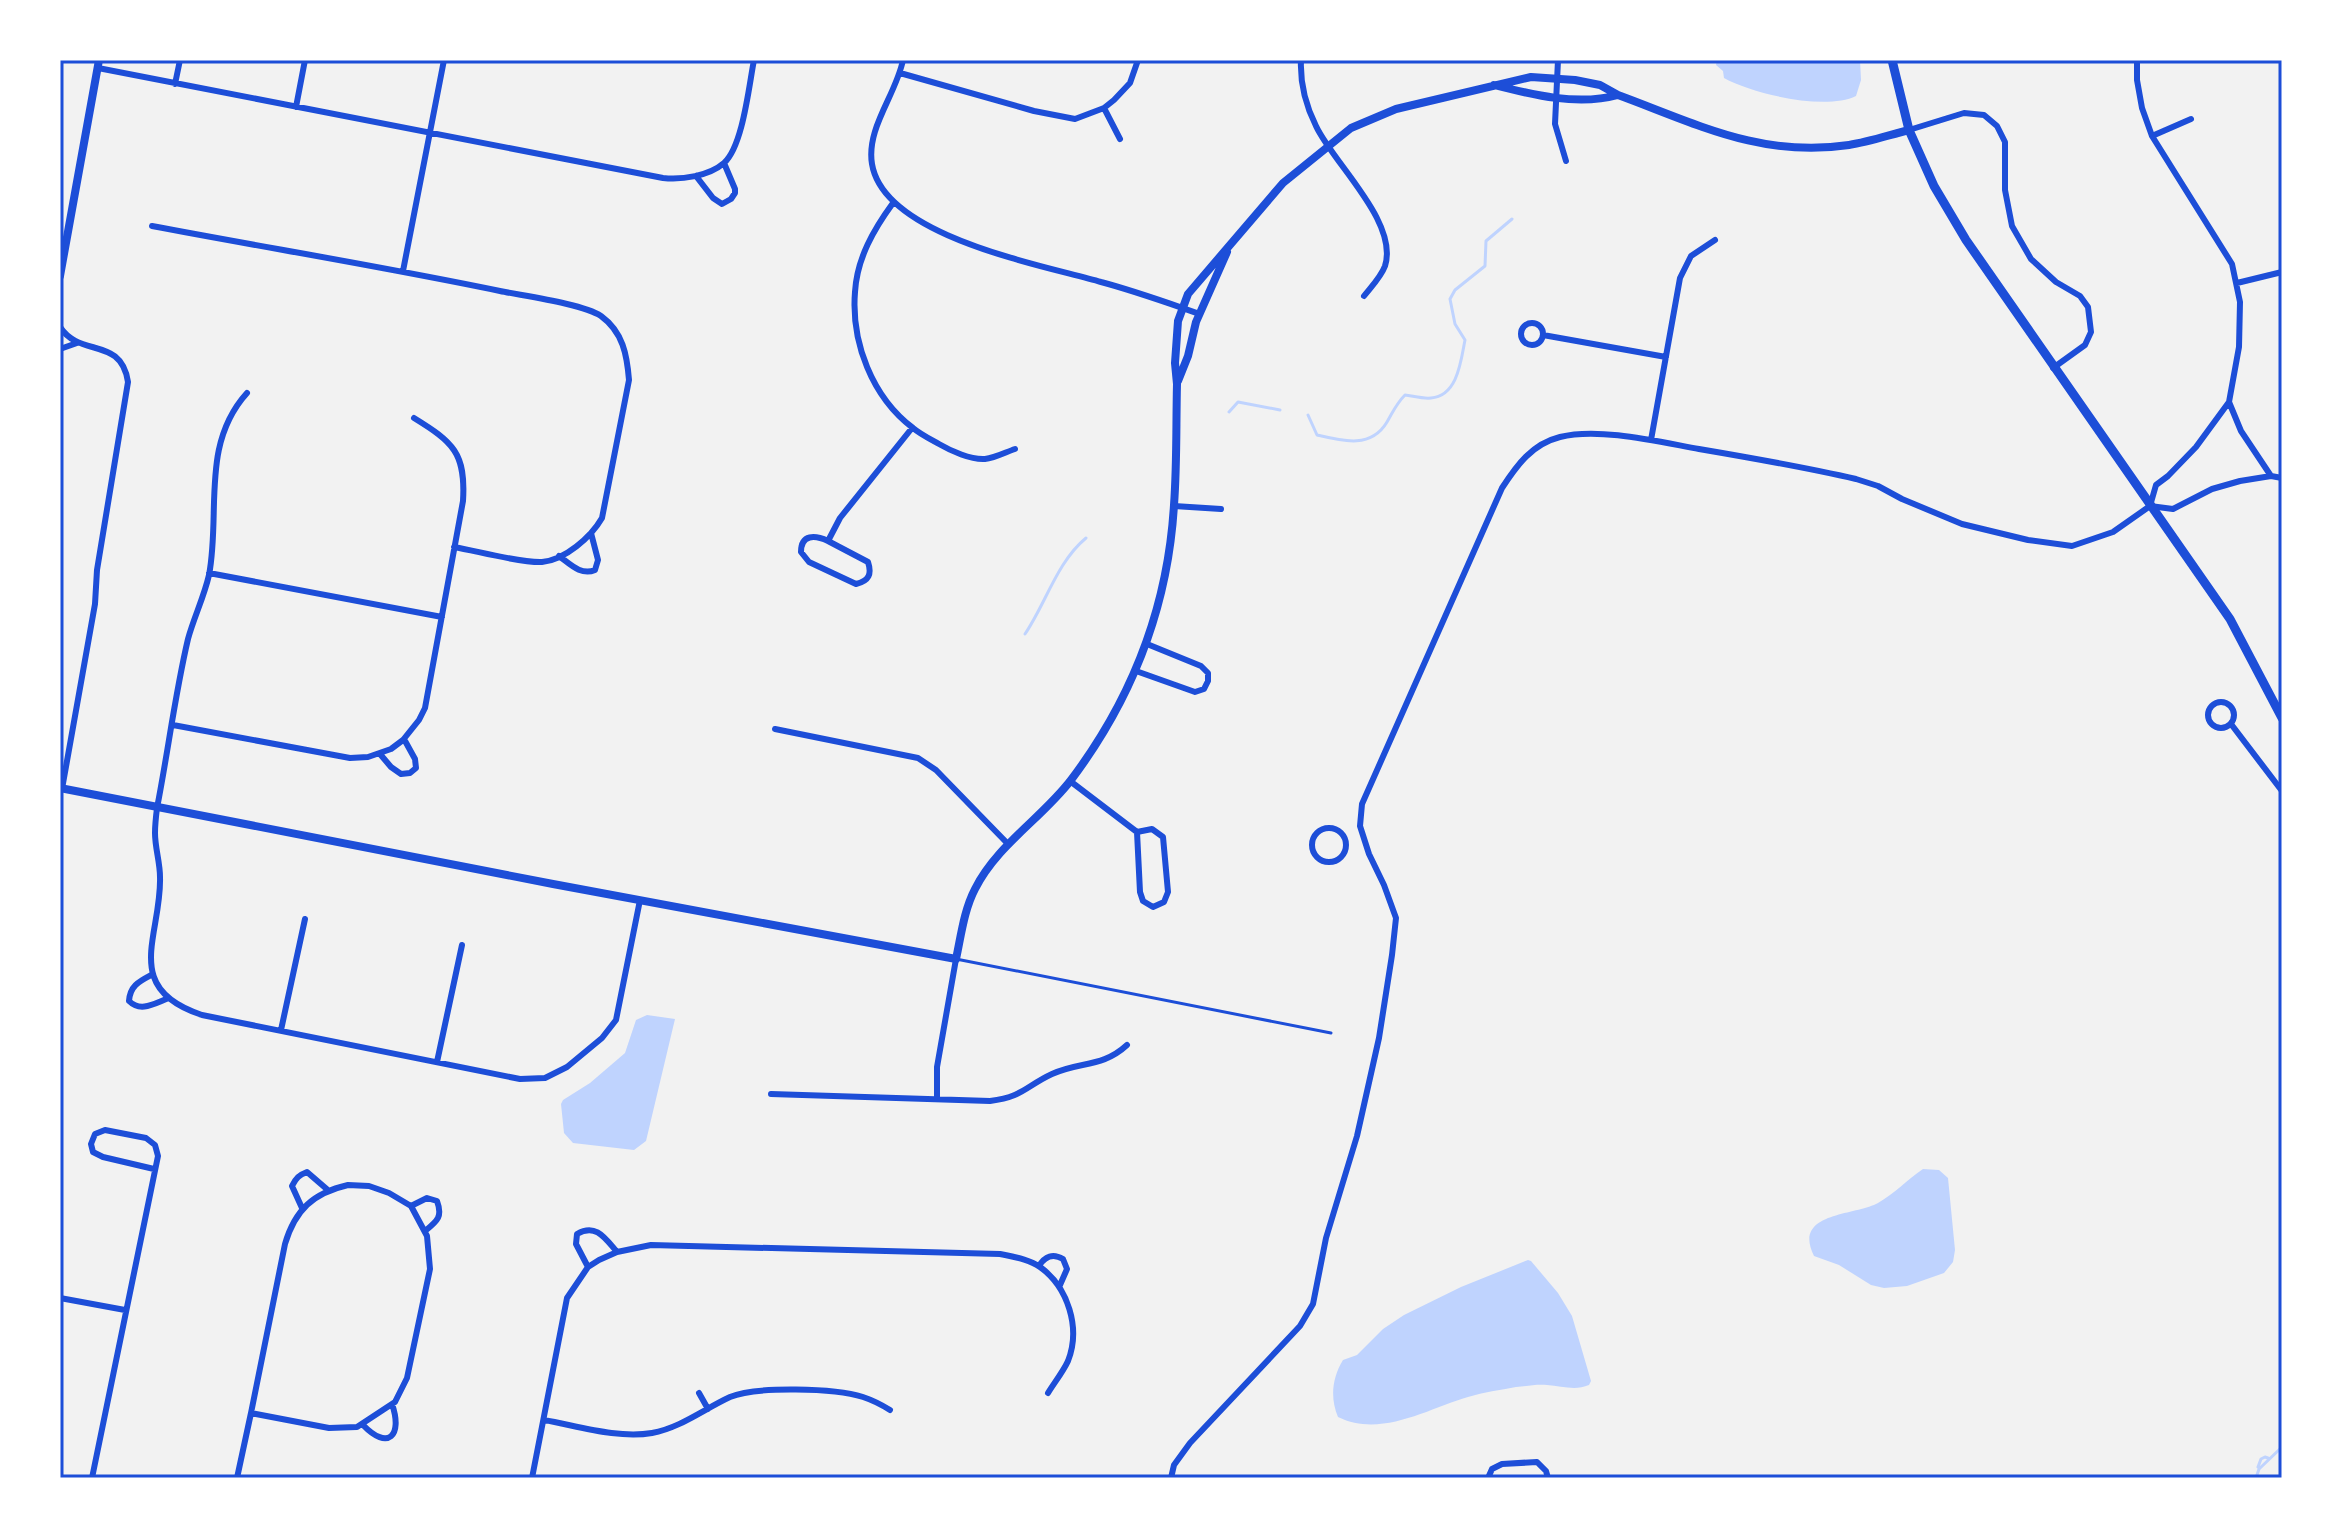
<svg xmlns="http://www.w3.org/2000/svg" width="2342" height="1538" font-family="'Golos Text',sans-serif">
  <style>
    .water { fill: #bfd3fe }
    .lines { fill: none; stroke-linecap: round; stroke-linejoin: round }
    .stream { stroke: #bfd3fe; stroke-width: 3 }
    .service { stroke: #1d4ed8; stroke-width: 3 }
    .minor { stroke: #1d4ed8; stroke-width: 6 }
    .tertiary { stroke: #1d4ed8; stroke-width: 8 }
    .secondary { stroke: #1d4ed8; stroke-width: 9 }
    .neatline { fill: none; stroke: #1d4ed8; stroke-width: 3 }
  </style>
  <rect width="100%" height="100%" fill="#f2f2f2"/>
  <path class="water" d="M 1717,60 L 1860,60 L 1861,80 L 1856,96 C 1825,111 1753,94 1724,78 L 1723,71 L 1716,65 Z
    M 647,1015 L 675,1019 L 646,1141 L 634,1150 L 573,1143 L 564,1133 L 561,1104 L 563,1100 L 590,1083 L 625,1053 L 636,1020 Z
    M 1923,1169 L 1939,1170 L 1948,1178 L 1955,1250 L 1953,1262 L 1944,1273 L 1907,1286 L 1884,1288 L 1871,1285 L 1839,1265 L 1814,1256 C 1792,1212 1854,1216 1878,1203 C 1894,1194 1908,1179 1923,1169 Z
    M 1528,1260 L 1531,1261 L 1558,1293 L 1572,1316 L 1591,1381 L 1589,1385 C 1575,1391 1562,1386 1547,1385 C 1537,1384 1527,1386 1516,1387 C 1500,1390 1484,1392 1468,1397 C 1427,1409 1381,1438 1338,1417 C 1330,1398 1332,1378 1343,1360 L 1357,1355 L 1383,1329 L 1404,1315 L 1461,1287 Z"/>
  <g class="lines">
    <path class="stream" d="M 1229,412 L 1238,402 L 1280,410
      M 1308,415 L 1317,435 C 1342,441 1371,449 1387,422 C 1393,412 1396,404 1405,395 C 1413,396 1423,399 1431,398 C 1458,396 1461,360 1465,340 L 1455,324 L 1450,299 L 1455,290 L 1485,266 L 1486,241 L 1512,219
      M 1025,634 C 1046,603 1057,562 1086,538
      M 2258,1467 L 2261,1459 L 2265,1457 L 2268,1458
      M 2256,1478 L 2259,1469 L 2282,1447"/>
    <path class="service" d="M 956,959 L 1331,1033"/>
    <path class="minor" d="M 903,60 C 896,95 866,128 872,164 C 884,237 1043,265 1101,282 C 1135,291 1168,303 1200,314
      M 1301,60 C 1300,82 1306,106 1316,126 C 1333,163 1399,222 1385,266 C 1381,277 1371,287 1364,296
      M 1558,60 L 1555,124 L 1566,161
      M 2137,60 L 2137,80 L 2142,108 L 2152,136 L 2232,264 L 2240,302 L 2239,347 L 2229,402 L 2196,447 L 2168,476 L 2156,485 L 2150,506
      M 98,68 L 663,178 C 682,180 709,176 724,163 C 743,146 749,85 754,60
      M 900,73 L 1034,111 L 1075,119 L 1104,108 L 1114,100 L 1130,83 L 1138,60
      M 175,84 L 180,60
      M 296,107 L 305,60
      M 1104,108 L 1120,139
      M 1909,130 L 1964,113 L 1984,115 L 1997,126 L 2005,142 L 2005,190 L 2012,226 L 2031,259 L 2056,282 L 2080,296 L 2088,307 L 2091,332 L 2085,345 L 2053,368
      M 2152,136 L 2191,119
      M 696,176 L 713,198 L 722,204 L 731,199 L 735,193 L 735,189 L 724,163
      M 893,203 C 874,229 857,258 855,292 C 851,342 872,397 913,428 C 920,434 930,439 939,444 C 951,451 971,460 985,459 C 995,458 1006,452 1015,449
      M 152,226 C 268,248 385,267 500,291 C 524,296 583,304 601,316 C 623,332 627,355 629,380 L 602,518 C 591,537 565,560 542,562 C 520,563 477,551 454,547
      M 403,271 L 444,60
      M 2237,283 L 2282,272
      M1521 334a11 11 0 1 1 22 0a11 11 0 1 1-22 0Z
      M 60,327 C 80,358 121,336 128,382 L 97,570 L 95,604 L 62,789
      M 1543,335 L 1666,357
      M 60,349 L 77,343
      M 247,393 C 200,445 221,513 209,575 C 204,597 194,617 188,639 C 175,694 168,752 157,808 C 156,816 155,825 155,833 C 155,848 160,862 160,877 C 162,935 120,988 202,1015 L 520,1079 L 545,1078 L 567,1067 L 602,1038 L 616,1020 L 640,900
      M 2229,402 L 2241,431 L 2271,476
      M 1651,440 L 1680,278 L 1691,256 L 1715,240
      M 1174,506 L 1221,509
      M 2150,506 L 2173,509 L 2212,489 L 2240,481 L 2271,476 L 2282,478
      M 828,541 L 868,562 C 872,574 869,581 856,584 L 809,562 L 801,552 C 801,534 815,535 828,541 L 840,518 L 912,428
      M 559,556 C 570,564 581,576 595,570 L 598,560 L 591,533
      M 209,573 L 442,617
      M 2282,624 L 2282,627
      M 1136,671 L 1195,692 L 1204,689 L 1208,681 L 1208,673 L 1201,666 L 1147,644
      M2208 715a13 13 0 1 1 26 0a13 13 0 1 1-26 0Z
      M 2231,724 L 2282,791
      M 173,725 L 350,758 L 368,757 L 391,749 L 403,740 L 419,720 L 425,708 L 463,501 C 466,453 453,442 414,418
      M 775,729 L 918,758 L 936,770 L 1008,844
      M 380,754 L 391,767 L 401,774 L 410,773 L 416,768 L 415,759 L 404,739
      M 1070,781 L 1137,832 L 1140,892 L 1143,901 L 1153,907 L 1164,902 L 1168,892 L 1163,837 L 1152,829 L 1137,832
      M1312 845a17 17 0 1 1 34 0a17 17 0 1 1-34 0Z
      M 153,974 C 140,981 130,985 129,1001 C 141,1013 155,1003 169,998
      M 281,1030 L 305,919
      M 437,1062 L 462,945
      M 771,1094 L 990,1101 C 1023,1097 1026,1086 1052,1074 C 1080,1061 1102,1068 1127,1045
      M 937,1098 L 937,1067 L 956,959
      M 348,1185 L 369,1186 L 389,1193 L 411,1206 L 427,1236 L 430,1269 L 407,1378 L 395,1402 L 357,1427 L 329,1428 L 251,1413 L 285,1244 C 295,1210 313,1193 348,1185 Z
      M 411,1206 L 427,1198 L 437,1201 C 443,1217 437,1221 425,1231
      M 302,1208 L 292,1186 C 296,1178 299,1175 307,1172 L 329,1191
      M 1039,1266 C 1045,1256 1053,1253 1063,1259 L 1067,1269 L 1060,1285
      M 588,1267 L 576,1244 L 577,1234 C 596,1223 605,1238 617,1252
      M 60,1298 L 125,1310
      M 699,1393 L 708,1409
      M 544,1420 C 578,1426 618,1439 652,1433 C 680,1428 704,1409 730,1397 C 756,1386 835,1388 863,1397 C 872,1400 882,1405 890,1410
      M 363,1425 C 388,1451 403,1436 392,1404
      M 92,1478 L 158,1156 L 155,1145 L 146,1138 L 105,1130 L 95,1134 L 91,1144 L 93,1152 L 103,1157 L 154,1169
      M 237,1478 L 251,1413
      M 532,1478 L 567,1298 L 588,1267 L 599,1260 L 617,1252 L 651,1245 L 1000,1254 C 1014,1257 1029,1259 1040,1267 C 1068,1287 1081,1328 1068,1361 C 1063,1372 1054,1383 1048,1393
      M 1171,1478 L 1174,1465 L 1190,1443 L 1300,1326 L 1313,1304 L 1326,1238 L 1357,1136 L 1379,1038 L 1392,955 L 1396,918 L 1384,885 L 1369,854 L 1360,826 L 1362,804 L 1502,488 C 1517,465 1532,444 1560,437 C 1599,427 1660,442 1699,449 C 1752,458 1804,467 1856,479 L 1878,486 L 1902,499 L 1962,524 L 2028,540 L 2072,546 L 2113,532 L 2150,506
      M 1488,1478 L 1492,1469 L 1502,1464 L 1537,1462 L 1546,1471 L 1548,1478"/>
    <path class="tertiary" d="M 1618,95 C 1697,124 1761,158 1849,145 C 1869,142 1889,135 1909,130
      M 60,276 L 99,60
      M 1178,381 L 1188,356 L 1196,322 L 1227,252
      M 60,788 L 553,884 L 956,959 C 961,936 964,910 975,889 C 997,845 1042,818 1071,780 C 1132,699 1168,606 1174,505 C 1177,465 1176,424 1177,384 L 1175,363 L 1178,321 L 1188,294 L 1283,183 L 1351,128 L 1396,109 L 1531,77 L 1575,80 L 1600,85 L 1618,95 C 1578,106 1533,95 1494,85"/>
    <path class="secondary" d="M 1892,60 L 1909,130 L 1934,186 L 1966,240 L 2230,619 L 2282,718"/>
  </g>
  <rect width="2342" height="1538" fill="none" stroke="#ffffff" stroke-width="124"/>
  <rect x="62" y="62" width="2218" height="1414" class="neatline"/>
</svg>
